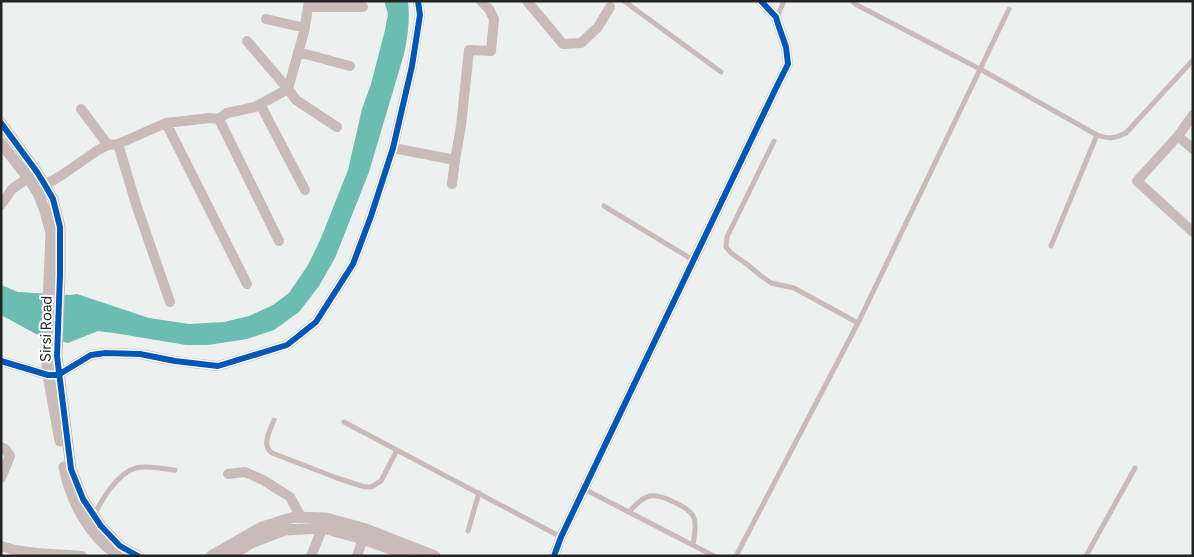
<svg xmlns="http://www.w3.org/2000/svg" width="1194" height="557" font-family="Figtree,sans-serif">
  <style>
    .water { fill: #6bbdb1 }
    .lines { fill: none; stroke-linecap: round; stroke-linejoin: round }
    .service { stroke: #c8bbb9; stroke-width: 5 }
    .minor { stroke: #c8bbb9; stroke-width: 10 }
    .tertiary { stroke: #c8bbb9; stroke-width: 11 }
    .cycleway-casing { stroke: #fff; stroke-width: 9 }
    .cycleway { stroke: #0057b8; stroke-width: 6 }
    .labels { text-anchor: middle; stroke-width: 4; stroke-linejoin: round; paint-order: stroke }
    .street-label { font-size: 15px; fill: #222424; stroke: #fff }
  </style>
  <rect width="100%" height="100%" fill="#ecf1ef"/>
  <path class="water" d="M 384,1 L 408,1 C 410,20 408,36 404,54 L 369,172 L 335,258 L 319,286 L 299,312 L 274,330 L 247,339 L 208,345 L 186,345 L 114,333 L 98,331 L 68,343 L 36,334 L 1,315 L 1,285 L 18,292 L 70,295 L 77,294 L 149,318 L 189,324 L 224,322 L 249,316 L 273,305 L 289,293 L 308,265 L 321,238 L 348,170 L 362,109 L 371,84 L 385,30 L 388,14 Z"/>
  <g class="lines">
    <path class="service" d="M 624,1 L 721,72
      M 852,1 L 857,5 L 980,69 L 1097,135 C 1109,139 1114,139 1126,133 L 1193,60
      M 777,17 L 784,1
      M 774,141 L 727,237 L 726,247 L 731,253 L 748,265 L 761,276 L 767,280 L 771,283 L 794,288 L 858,323
      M 604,206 L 693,260
      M 1051,246 L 1097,135
      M 274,420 C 270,431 261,445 272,453 L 337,478 L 365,487 L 371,487 L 381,481 L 397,450
      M 344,422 L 561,537
      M 584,489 L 714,556
      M 629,512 C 634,507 640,499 647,497 C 657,492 690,507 694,518 C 697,527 694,536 693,545
      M 94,515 C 102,500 117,473 136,468 C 148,465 163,469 175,470
      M 468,531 L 479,493
      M 736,556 L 858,323 L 1009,9
      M 1086,556 L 1135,468"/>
    <path class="minor" d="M 309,1 L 304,32 L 288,89 L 296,100 L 337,127
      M 527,1 L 563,44 L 581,43 L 598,27 L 610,7
      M 308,7 L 363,7
      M 266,19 L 305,28
      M 298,52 L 350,66
      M 260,104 L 305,190
      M 81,109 L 108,145
      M 219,119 L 279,241
      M 166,123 L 247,284
      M 1178,136 L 1193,115
      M 118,144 L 136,204 L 170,302
      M 393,148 L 455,160 L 461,126 L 469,50 L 491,51 L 494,19 L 489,9 L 481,1
      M 1193,149 L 1178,136 L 1137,181 L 1193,232
      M 452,184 L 455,160
      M 45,185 L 62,175 L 98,150 L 108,145 L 118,144 L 166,123 L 210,118 L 219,119 L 227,113 L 255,107 L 288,89 L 247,41
      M 1,205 L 12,189 L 34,174
      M 1,361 L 48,375 L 58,375 L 91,355 L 105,353 L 140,354 L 175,361 L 218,366 L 287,345 L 316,322 L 353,264 L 371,216 L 393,148 L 412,66 L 420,15 L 418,1
      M 1,447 L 5,449 L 10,456 L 1,478
      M 228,474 L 245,472 L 263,480 L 290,497 L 301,517
      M 1,546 C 23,554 58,554 82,556
      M 311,556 L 325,522
      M 357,556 L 363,539
      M 554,556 L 561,537 L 776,88 L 788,64 L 786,47 L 779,27 L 776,17 L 761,1"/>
    <path class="tertiary" d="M 1,123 L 37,172 L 45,185 L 53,199 L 60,227 L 60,275 L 57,356 L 71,469 L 83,499 L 101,526 L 120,546 L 138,556
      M 1,143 L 28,178 L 38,193 L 45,211 L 51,233 L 46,353 L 48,375 L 60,441
      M 64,467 C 70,499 90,539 120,556
      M 211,556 L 262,527 L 294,517 L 326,518 L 366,529 L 435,556
      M 230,556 L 251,543 L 285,530 L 323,528 L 363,539 L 410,556"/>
    <g class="cycleway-casing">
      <path id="cycleway" d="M 1,123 L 37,172 L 45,185 L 53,199 L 60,227 L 60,275 L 57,356 L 71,469 L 83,499 L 101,526 L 120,546 L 138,556
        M 1,361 L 48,375 L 58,375 L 91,355 L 105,353 L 140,354 L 175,361 L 218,366 L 287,345 L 316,322 L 353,264 L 371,216 L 393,148 L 412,66 L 420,15 L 418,1
        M 554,556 L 561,537 L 776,88 L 788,64 L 786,47 L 779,27 L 776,17 L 761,1"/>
    </g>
    <use href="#cycleway" class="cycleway"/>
  </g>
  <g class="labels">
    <g class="street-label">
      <text transform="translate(46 329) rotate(-89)" y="5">Sirsi Road</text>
    </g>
  </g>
  <rect width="1194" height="557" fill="none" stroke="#222424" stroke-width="5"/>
</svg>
